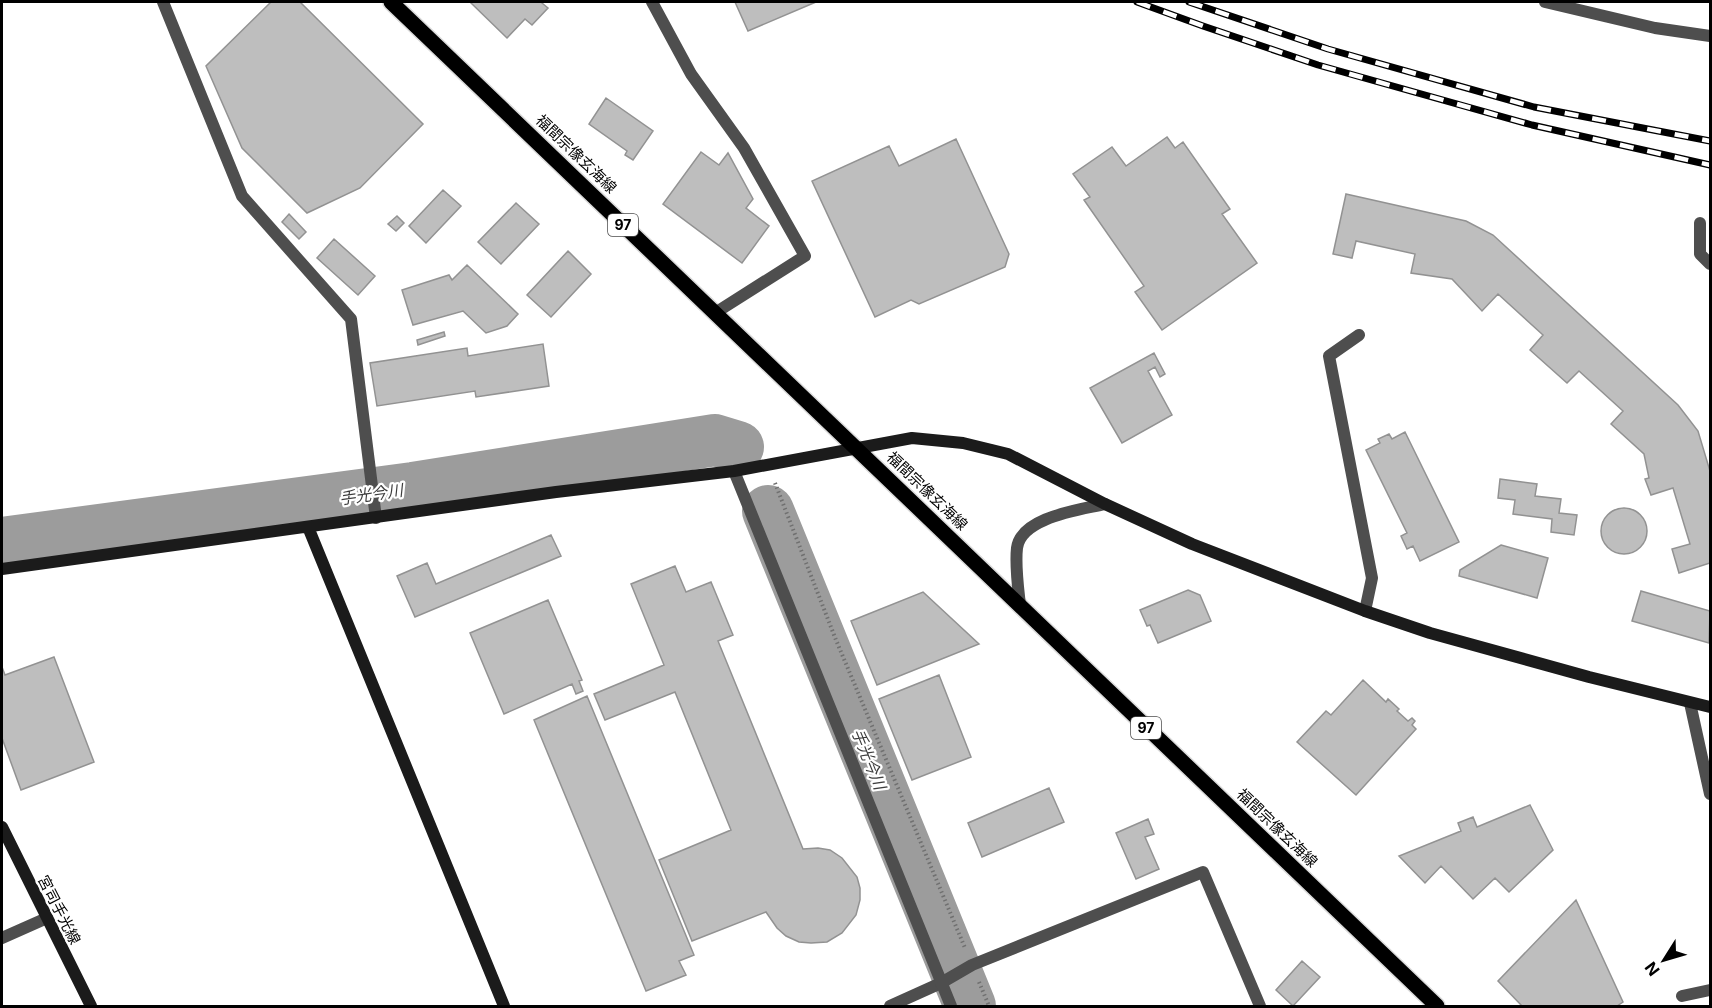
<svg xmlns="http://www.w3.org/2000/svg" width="1712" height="1008" font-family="Inter,'Noto Sans JP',sans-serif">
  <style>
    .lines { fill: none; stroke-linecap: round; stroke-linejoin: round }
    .river { stroke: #9c9c9c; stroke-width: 52 }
    .building { fill: #bebebe; stroke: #929292; stroke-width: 1.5 }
    .primary-casing { stroke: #dbdbdb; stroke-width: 18 }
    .path { stroke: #707070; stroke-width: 4; stroke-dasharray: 1.5 3; stroke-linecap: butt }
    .lane { stroke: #4e4e4e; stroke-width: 12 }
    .street { stroke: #4e4e4e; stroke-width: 12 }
    .secondary { stroke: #1b1b1b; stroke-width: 12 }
    .primary { stroke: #000; stroke-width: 15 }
    .rail-casing { stroke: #000; stroke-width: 7 }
    .rail { stroke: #fff; stroke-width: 4.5; stroke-dasharray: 14; stroke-linecap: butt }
    .labels { text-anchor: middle; stroke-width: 4.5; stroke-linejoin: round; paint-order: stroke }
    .shield { fill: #fff; stroke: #4c4c4c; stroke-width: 1.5 }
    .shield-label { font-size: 14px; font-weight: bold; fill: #000 }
    .street-label { font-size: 15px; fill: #000; stroke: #fff }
    .water-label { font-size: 16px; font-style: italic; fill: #3d3d3d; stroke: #fff }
  </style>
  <rect width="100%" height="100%" fill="#fff"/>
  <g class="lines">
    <path class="river" d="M 768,511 L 970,1006
      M 2,543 L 413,488 L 715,440 L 738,447"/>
  </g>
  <path class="building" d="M 271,2 L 300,2 L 423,124 L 360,188 L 307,213 L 242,148 L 206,66 Z
    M 470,2 L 543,2 L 542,3 L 548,8 L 532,25 L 525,19 L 507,38 Z
    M 735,2 L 816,2 L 748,31 Z
    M 606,98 L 653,131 L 633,160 L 625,155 L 627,151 L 589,124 Z
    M 1167,137 L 1175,148 L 1183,142 L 1230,209 L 1222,214 L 1257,263 L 1162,330 L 1135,292 L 1144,286 L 1084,200 L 1090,197 L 1073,174 L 1112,147 L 1126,166 Z
    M 956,139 L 1009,254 L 1005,267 L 919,304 L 911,300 L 875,317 L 812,181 L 889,146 L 899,166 Z
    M 701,152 L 719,165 L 728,153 L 753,199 L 746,208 L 769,226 L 742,263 L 663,204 Z
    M 443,190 L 461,206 L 426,243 L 409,226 Z
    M 1346,194 L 1466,221 L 1493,235 L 1678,405 L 1698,431 L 1710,471 L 1710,563 L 1679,573 L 1672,549 L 1690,544 L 1673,488 L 1651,495 L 1645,479 L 1649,478 L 1644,454 L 1611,424 L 1623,411 L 1579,371 L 1567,383 L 1530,350 L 1543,335 L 1498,294 L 1482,311 L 1452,279 L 1411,273 L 1415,254 L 1356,241 L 1352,258 L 1333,254 Z
    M 516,203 L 539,224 L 501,264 L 478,242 Z
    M 289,214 L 306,232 L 299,239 L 282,222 Z
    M 397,216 L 404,223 L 396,231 L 388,224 Z
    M 334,239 L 375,276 L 358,295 L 317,258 Z
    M 568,251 L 591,274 L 551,317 L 527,295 Z
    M 467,265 L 518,314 L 507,326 L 486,333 L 463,311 L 413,325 L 402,290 L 449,275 L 452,280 Z
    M 444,332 L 445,336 L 418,345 L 417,340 Z
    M 543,344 L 549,386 L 476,397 L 475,391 L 377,406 L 370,363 L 467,348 L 468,356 Z
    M 1154,353 L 1165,374 L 1160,377 L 1155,367 L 1148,371 L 1172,415 L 1122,443 L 1090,388 Z
    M 1405,432 L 1459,542 L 1420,561 L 1413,546 L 1407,549 L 1401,536 L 1407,533 L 1366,450 L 1380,443 L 1378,439 L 1389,434 L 1392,439 Z
    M 1500,479 L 1537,484 L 1535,496 L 1561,499 L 1559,513 L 1577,515 L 1574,535 L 1551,532 L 1552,519 L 1513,514 L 1515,500 L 1498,498 Z
    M1601 531a23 23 0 1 1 46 0a23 23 0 1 1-46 0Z
    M 551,535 L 561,556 L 415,617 L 397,576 L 427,563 L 436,584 Z
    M 1501,545 L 1548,558 L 1537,598 L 1459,576 L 1460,570 Z
    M 675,566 L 686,592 L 711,582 L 733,635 L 718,641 L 803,849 L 818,848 L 830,850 L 842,858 L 857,877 L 860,888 L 860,900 L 856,915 L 842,933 L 827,942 L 811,943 L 799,942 L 786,936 L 777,928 L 766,912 L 692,941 L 659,860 L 731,830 L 675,692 L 605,720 L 594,694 L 664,665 L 631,584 Z
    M 1188,590 L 1200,595 L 1211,621 L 1158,643 L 1150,625 L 1147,626 L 1140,610 Z
    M 1641,591 L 1710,611 L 1709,643 L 1632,621 Z
    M 923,592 L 979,644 L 877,685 L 851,621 Z
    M 548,600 L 582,680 L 579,681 L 583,691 L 576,694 L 572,684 L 504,714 L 470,633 Z
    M 54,657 L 94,762 L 21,790 L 2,738 L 2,667 L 5,675 Z
    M 939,675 L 971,757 L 912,780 L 879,699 Z
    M 1363,680 L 1386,702 L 1388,699 L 1399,709 L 1397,711 L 1408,721 L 1412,718 L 1415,721 L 1412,725 L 1416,729 L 1356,795 L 1297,742 L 1326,711 L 1331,715 Z
    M 587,696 L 694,955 L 679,961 L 686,975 L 646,991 L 534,720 Z
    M 1049,788 L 1064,822 L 982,857 L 968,823 Z
    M 1530,805 L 1553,850 L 1509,892 L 1495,878 L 1473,899 L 1441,866 L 1425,883 L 1399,856 L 1461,831 L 1458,823 L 1473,817 L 1477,827 Z
    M 1148,819 L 1154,834 L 1145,837 L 1159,869 L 1136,879 L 1116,833 Z
    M 1576,900 L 1623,1002 L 1617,1006 L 1522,1006 L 1498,981 Z
    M 1302,961 L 1320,977 L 1293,1006 L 1276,990 Z"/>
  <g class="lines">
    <g class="primary-casing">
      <path id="primary" d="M 391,2 L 1437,1006"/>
    </g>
    <path class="path" d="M 775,483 L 836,640 L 965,948
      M 979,982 L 989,1006"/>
    <path class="lane" d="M 890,1006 L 941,983"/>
    <path class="street" d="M 163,2 L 242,196 L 351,319 L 376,518
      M 652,2 L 691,74 L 744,148 L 805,256 L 715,313
      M 1545,2 L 1655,28 L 1710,36
      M 1700,223 L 1700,254 L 1710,264
      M 1359,335 L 1329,356 L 1372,578 L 1365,611
      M 734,471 L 951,1006
      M 1020,605 C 1018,587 1015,566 1017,548 C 1021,517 1080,510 1105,504
      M 1690,703 L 1710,794
      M 2,938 L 47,918
      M 941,983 L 972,965 L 1203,872 L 1260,1006
      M 1682,996 L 1710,990"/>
    <path class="secondary" d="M 308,527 L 504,1006
      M 2,569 L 556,492 L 734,471 L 912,438 L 963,443 L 1008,454 L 1105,504 L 1192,544 L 1365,611 L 1430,633 L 1589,677 L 1710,707
      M 2,827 L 91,1006"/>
    <use href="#primary" class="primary"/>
    <g class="rail-casing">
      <path id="rail" d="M 1137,2 L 1203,26 L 1318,65 L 1532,125 L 1710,165
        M 1189,2 L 1328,49 L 1534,107 L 1710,141"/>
    </g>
    <use href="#rail" class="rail"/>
  </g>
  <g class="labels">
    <g class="shield">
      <rect x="608" y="214" width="30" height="22" rx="4.5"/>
      <rect x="1131" y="717" width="30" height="22" rx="4.5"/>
    </g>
    <g class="shield-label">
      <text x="623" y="230">97</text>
      <text x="1146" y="733">97</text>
    </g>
    <g class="street-label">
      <text transform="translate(576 154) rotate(44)" y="5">福間宗像玄海線</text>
      <text transform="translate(927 491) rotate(44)" y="5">福間宗像玄海線</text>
      <text transform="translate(1277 828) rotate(44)" y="5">福間宗像玄海線</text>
      <text transform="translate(59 910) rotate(63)" y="5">宮司手光線</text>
    </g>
    <g class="water-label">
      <text transform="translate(371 494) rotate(-8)" y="6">手光今川</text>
      <text transform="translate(869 759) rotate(68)" y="6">手光今川</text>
    </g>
  </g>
  <rect width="1712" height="1008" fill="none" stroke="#000000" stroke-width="6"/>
  <g transform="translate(1664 960) rotate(233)" stroke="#ffffff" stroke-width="4.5" paint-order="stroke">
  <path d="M0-4.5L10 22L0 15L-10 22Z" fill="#000000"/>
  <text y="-9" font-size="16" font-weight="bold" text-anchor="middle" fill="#000000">N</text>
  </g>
</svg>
